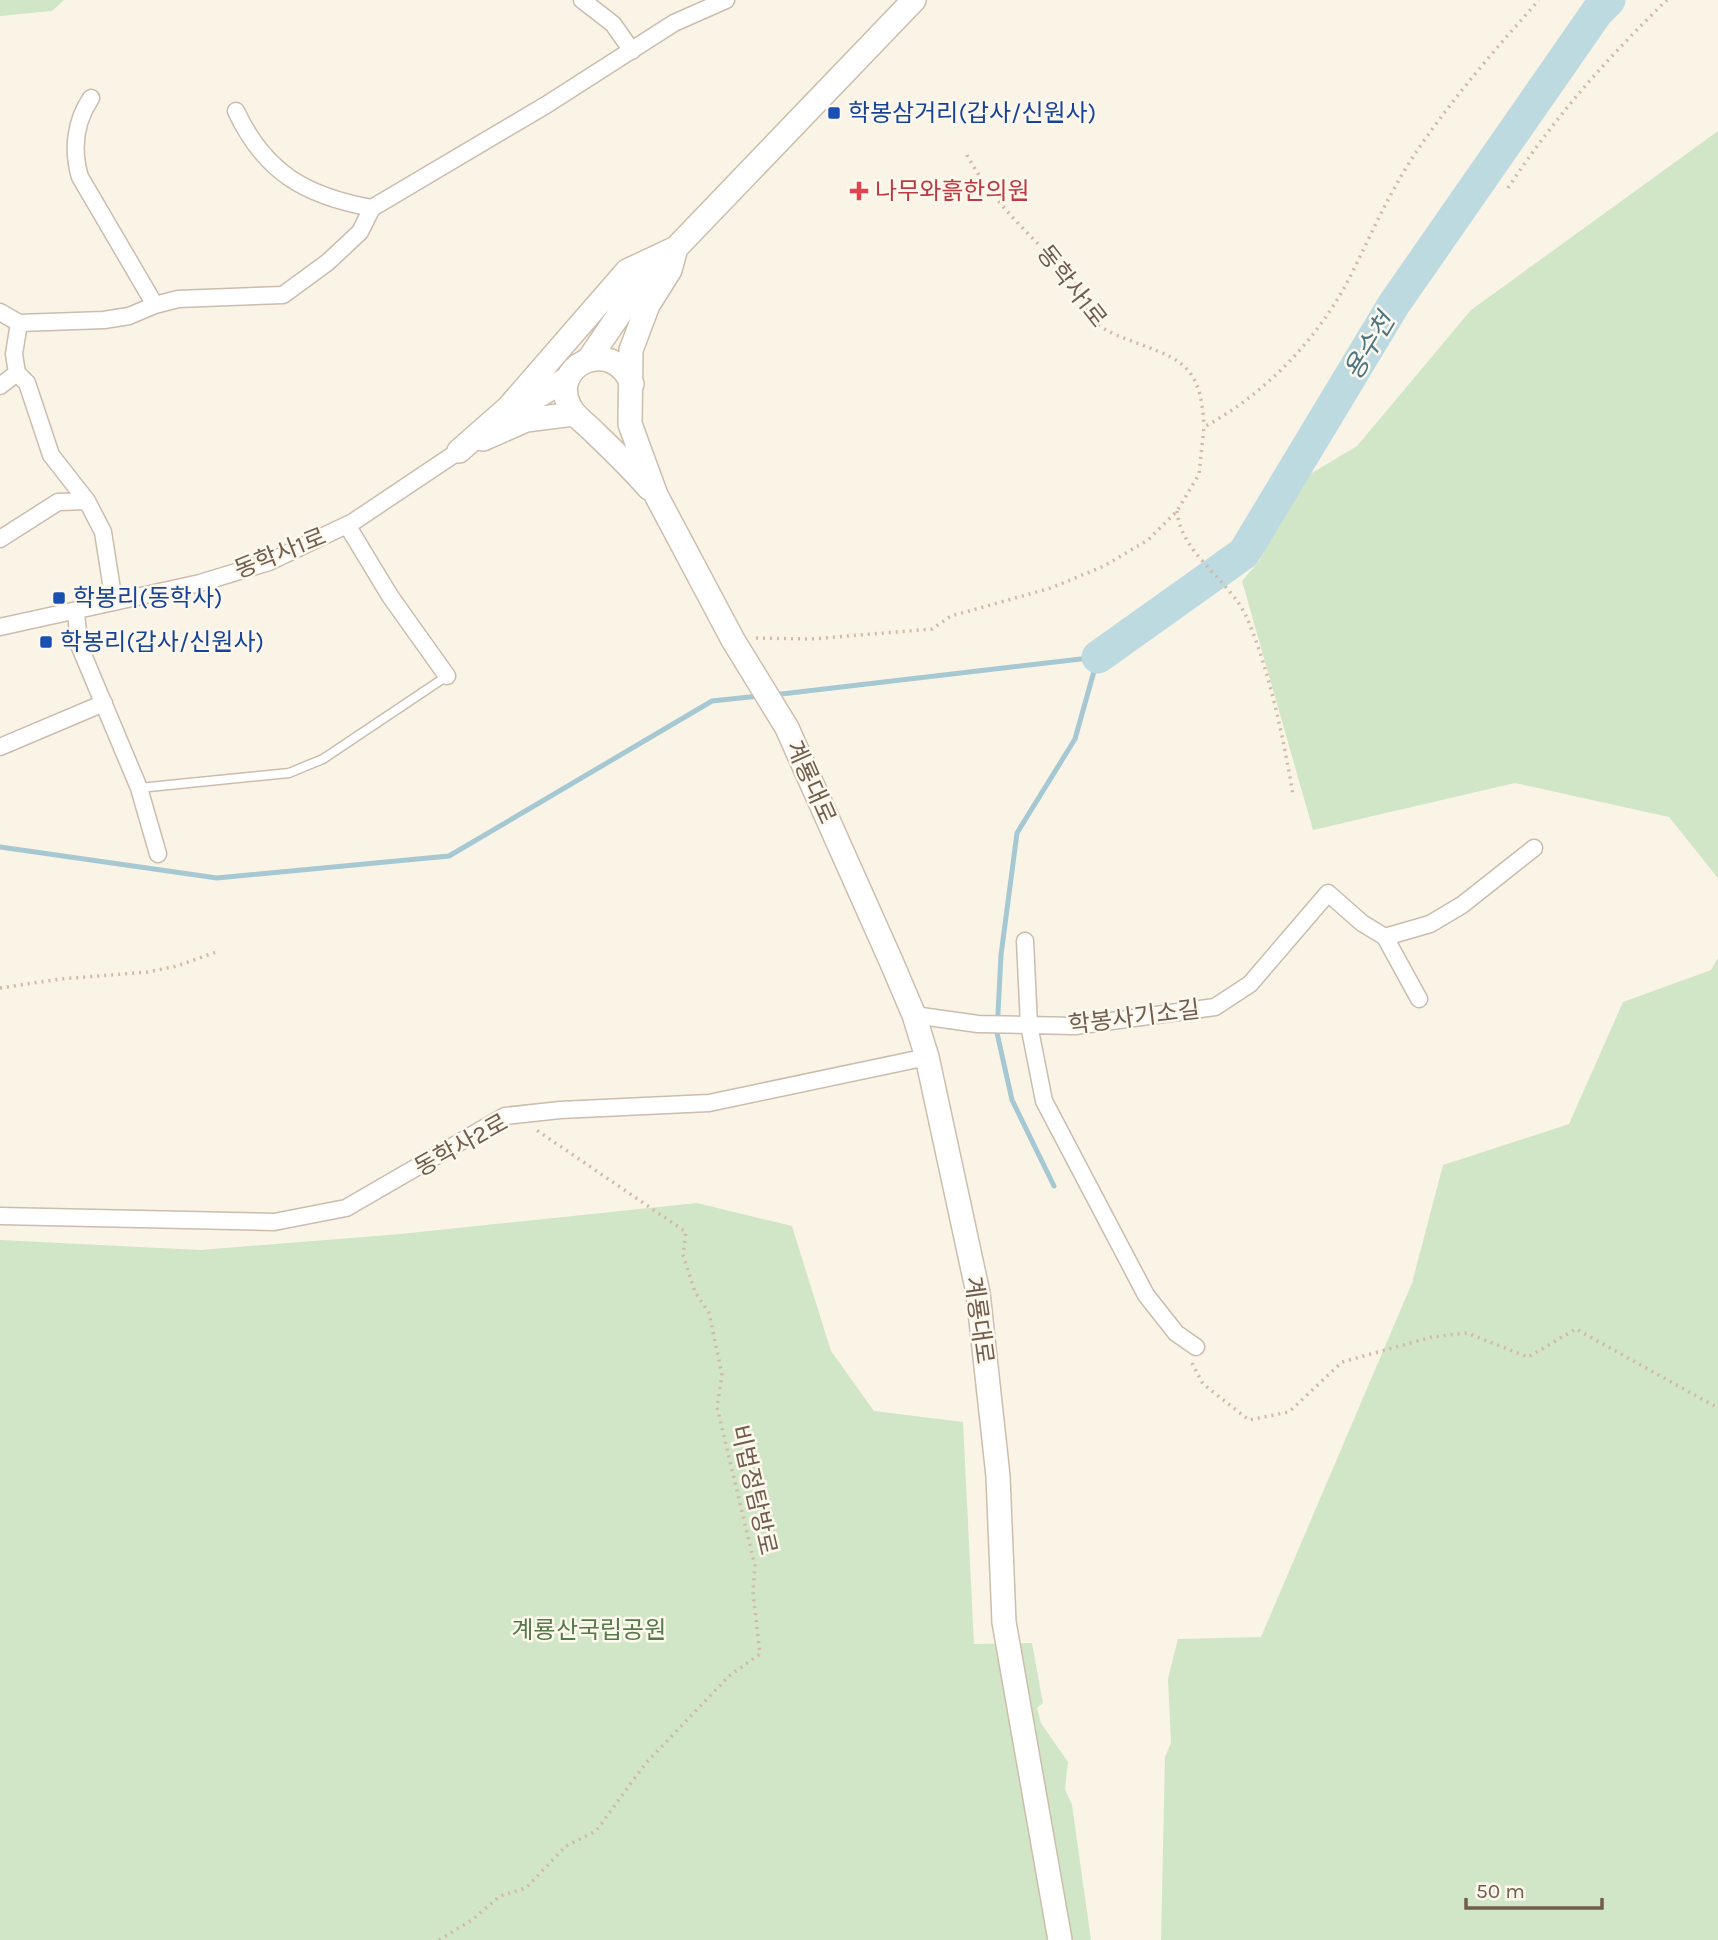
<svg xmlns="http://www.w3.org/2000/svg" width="1718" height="1940" font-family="Karla,'Noto Sans KR',sans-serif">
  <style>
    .green { fill: #d1e6c7 }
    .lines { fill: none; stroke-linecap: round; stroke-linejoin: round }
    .stream { stroke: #a5c8d2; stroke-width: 5 }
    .river { stroke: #bddae1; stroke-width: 33 }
    .lane-casing { stroke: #cbbcae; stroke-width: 11 }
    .street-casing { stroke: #cbbcae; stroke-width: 19 }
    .secondary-casing { stroke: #cdbdac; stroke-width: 26 }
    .path { stroke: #d1b9a5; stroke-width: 3.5; stroke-dasharray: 2 5; stroke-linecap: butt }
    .lane { stroke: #fff; stroke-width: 8 }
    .street { stroke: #fff; stroke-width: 16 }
    .secondary { stroke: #fff; stroke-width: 23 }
    .transit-dot { fill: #1a4fb4; stroke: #fdf8ed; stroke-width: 2.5 }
    .health-dot { fill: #e0444e; stroke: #fdf8ed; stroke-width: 2.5 }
    .labels { text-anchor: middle; stroke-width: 5; stroke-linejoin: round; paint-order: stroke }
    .transit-label { font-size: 24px; fill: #164399; stroke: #fdf8ed; text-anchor: start }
    .health-label { font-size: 24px; fill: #be3a42; stroke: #fdf8ed; text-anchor: start }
    .street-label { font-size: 24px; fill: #715d4e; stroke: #fdf8ed }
    .park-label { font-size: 24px; fill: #557a4a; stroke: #fdf8ed }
    .water-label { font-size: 26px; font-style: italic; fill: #4a7482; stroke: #fdf8ed }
  </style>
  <rect width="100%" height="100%" fill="#faf4e7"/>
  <path class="green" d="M 0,0 L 64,0 L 52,11 L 0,16 Z
    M 1718,131 L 1718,878 L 1669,817 L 1515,783 L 1313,830 L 1242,581 L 1260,560 L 1269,524 L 1286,495 L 1305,477 L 1357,446 L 1471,310 Z
    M 1718,958 L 1718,1940 L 1161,1940 L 1165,1757 L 1171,1743 L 1168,1679 L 1178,1639 L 1261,1637 L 1412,1283 L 1443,1165 L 1569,1124 L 1623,1002 L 1711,970 Z
    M 697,1203 L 792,1226 L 831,1351 L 874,1411 L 963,1422 L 974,1644 L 1032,1643 L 1043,1703 L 1037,1708 L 1041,1723 L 1068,1762 L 1065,1789 L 1072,1805 L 1091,1940 L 0,1940 L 0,1240 L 200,1250 L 400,1234 Z"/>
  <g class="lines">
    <path class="stream" d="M 773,695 L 1098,657 L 1075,739 L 1017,833 L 1001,955 L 997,1033 L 1012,1100 L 1054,1186
      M 0,847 L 217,878 L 449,856 L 712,701 L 759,696"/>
    <path class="river" d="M 1098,657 L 1244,553 L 1394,304 L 1597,12 L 1609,0"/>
    <g class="lane-casing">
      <path id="lane" d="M 139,788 L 289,773 L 323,759 L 447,676"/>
    </g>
    <g class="street-casing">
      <path id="street" d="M 582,0 L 613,24 L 632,51
        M 91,98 C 75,122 72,150 80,177 L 155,305
        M 236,111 C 265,173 306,196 372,208
        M 0,312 L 19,323 L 104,320 L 129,316 L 155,305 L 178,299 L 283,295 L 328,262 L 360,232 L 372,208 L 546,105 L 674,23 L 726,0
        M 19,323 L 14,354 L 17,373 L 27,383 L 51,455 L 87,501 L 103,532 L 114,602
        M 0,386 L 17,373
        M 347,525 L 390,596 L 447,676
        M 0,539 L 58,502 L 87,501
        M 76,612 L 79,645 L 139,788 L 158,854
        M 0,627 L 200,583 L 269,562 L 353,522 L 459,451
        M 0,747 L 104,703
        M 1385,937 L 1430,924 L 1462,905 L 1534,848
        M 1025,941 L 1029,1025 L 1044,1101 L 1146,1295 L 1176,1333 L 1196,1347
        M 914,1015 L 978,1024 L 1075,1026 L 1215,1007 L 1250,984 L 1328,893 L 1362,923 L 1385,937 L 1419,999
        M 0,1216 L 274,1222 L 346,1208 L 505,1116 L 560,1110 L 709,1103 L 927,1057"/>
    </g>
    <g class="secondary-casing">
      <path id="secondary" d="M 676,248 L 670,270 L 648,305 L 631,350 L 630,424 L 656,495 L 733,640 L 787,728 L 891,961 L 914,1015 L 927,1057 L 978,1293 L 998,1476 L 1004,1622 L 1060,1940
        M 589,359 L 657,259
        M 632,384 C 611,334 548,367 570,407 C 575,417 588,425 596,434 C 614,451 632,469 649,488
        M 512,406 L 540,395 L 568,378
        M 483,439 L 526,420 L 574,414
        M 459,451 L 508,408 L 627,271 L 676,248 L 914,0"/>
    </g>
    <path class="path" d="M 967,155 C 993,204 1037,241 1074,281 C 1082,293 1083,305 1089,316 C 1095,325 1111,333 1121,337 C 1177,359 1201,359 1204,427
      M 1508,188 C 1554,118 1607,58 1667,0
      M 1177,511 C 1181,554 1230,580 1247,618 C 1269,669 1284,740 1293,795
      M 756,638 L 812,639 L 932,629 L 951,616 L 1051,588 L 1104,566 L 1148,540 L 1177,511 L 1199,474 L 1204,427 C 1267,393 1321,336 1353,271 C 1374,228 1393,185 1421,145 C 1457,93 1498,46 1539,0
      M 0,988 L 60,979 L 148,972 L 177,966 L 219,951
      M 1192,1363 L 1203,1384 L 1249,1420 L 1289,1412 L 1342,1362 L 1432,1337 L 1467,1333 L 1528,1357 L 1576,1329 L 1718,1408
      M 439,1940 L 472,1920 L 500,1896 L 526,1888 L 566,1846 L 596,1831 L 645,1764 L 729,1676 L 760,1654 L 753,1592 L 755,1566 L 717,1407 L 722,1375 L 709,1313 L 695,1292 L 683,1255 L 686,1232 L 535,1129"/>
    <use href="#lane" class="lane"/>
    <use href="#street" class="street"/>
    <use href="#secondary" class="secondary"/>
  </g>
  <g class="transit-dot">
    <rect x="827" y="106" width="14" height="14" rx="3.5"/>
    <rect x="52" y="591" width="14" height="14" rx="3.5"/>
    <rect x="39" y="635" width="14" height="14" rx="3.5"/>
  </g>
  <path class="health-dot" d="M855.5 180.5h7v7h7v7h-7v7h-7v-7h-7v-7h7z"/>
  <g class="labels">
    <g class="transit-label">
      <text x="848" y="121">학봉삼거리(갑사/신원사)</text>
      <text x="73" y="606">학봉리(동학사)</text>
      <text x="60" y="650">학봉리(갑사/신원사)</text>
    </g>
    <g class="health-label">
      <text x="875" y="199">나무와흙한의원</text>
    </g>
    <g class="street-label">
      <text transform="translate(1072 286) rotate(52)" y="8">동학사1로</text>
      <text transform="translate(280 553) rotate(-22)" y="8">동학사1로</text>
      <text transform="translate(811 782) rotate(66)" y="8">계룡대로</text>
      <text transform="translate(1134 1017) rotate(-7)" y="8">학봉사기소길</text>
      <text transform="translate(461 1145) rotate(-29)" y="8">동학사2로</text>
      <text transform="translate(979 1320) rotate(82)" y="8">계룡대로</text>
      <text transform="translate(754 1490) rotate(77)" y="8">비법정탐방로</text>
    </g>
    <g class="park-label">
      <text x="589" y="1638">계룡산국립공원</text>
    </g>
    <g class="water-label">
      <text transform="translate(1369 346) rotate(-59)" y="9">용수천</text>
    </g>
  </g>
  <path d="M1466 1898v10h136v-10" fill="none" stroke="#715d4e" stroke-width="3.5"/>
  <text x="1476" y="1898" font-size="21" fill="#715d4e" stroke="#fdf8ed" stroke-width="5" paint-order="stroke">50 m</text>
</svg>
